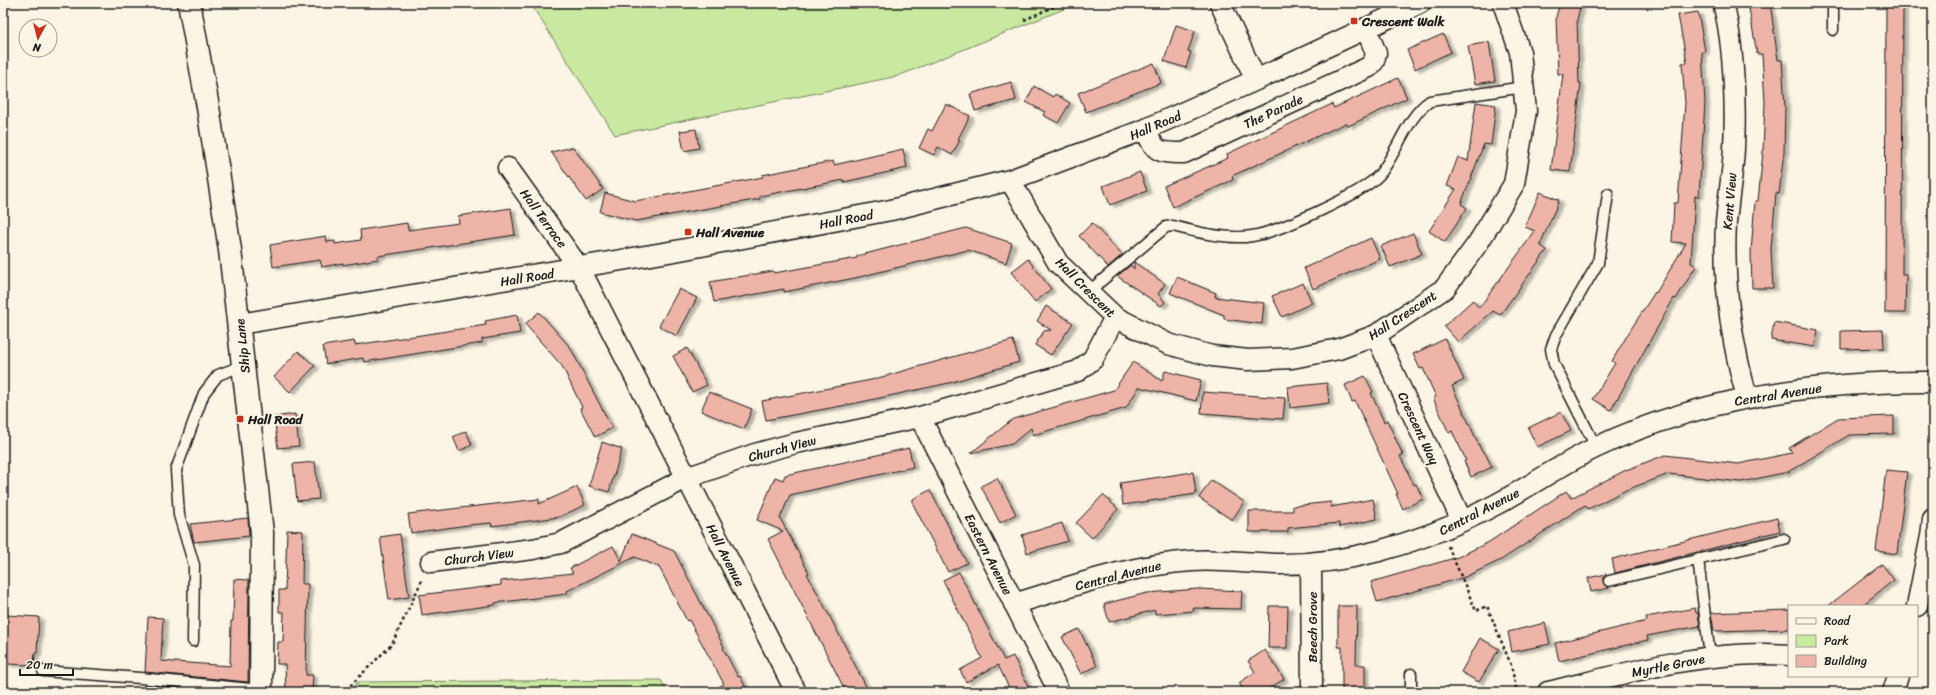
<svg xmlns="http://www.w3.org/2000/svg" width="1936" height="695" font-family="Sriracha,sans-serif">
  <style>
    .green { fill: #c9e8a0; stroke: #72825e }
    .building { fill: #eeb4a8; stroke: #1c1c1c; filter: url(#shadow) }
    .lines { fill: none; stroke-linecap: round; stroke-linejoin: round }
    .lane-casing { stroke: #1c1c1c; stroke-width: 13 }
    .street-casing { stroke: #1c1c1c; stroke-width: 23 }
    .secondary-casing { stroke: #1c1c1c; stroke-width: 25 }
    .path { stroke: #1c1c1c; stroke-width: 2.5; stroke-dasharray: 3 3; stroke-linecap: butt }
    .lane { stroke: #fcf5e5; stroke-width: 10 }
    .street { stroke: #fcf5e5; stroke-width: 20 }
    .secondary { stroke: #fcf5e5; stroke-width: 22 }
    .poi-dot { fill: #c8321e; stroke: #fcf5e5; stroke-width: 1.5 }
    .labels { text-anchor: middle; stroke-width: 4; stroke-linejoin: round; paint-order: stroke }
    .poi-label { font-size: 13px; font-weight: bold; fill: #1c1c1c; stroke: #fcf5e5; text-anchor: start }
    .street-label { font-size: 13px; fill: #1c1c1c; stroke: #fcf5e5 }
  </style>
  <defs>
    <filter id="shadow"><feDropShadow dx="4.5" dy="2.5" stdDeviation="1" flood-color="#0004"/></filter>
  </defs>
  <rect width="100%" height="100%" fill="#fcf5e5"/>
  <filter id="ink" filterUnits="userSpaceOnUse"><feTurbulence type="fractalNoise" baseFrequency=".025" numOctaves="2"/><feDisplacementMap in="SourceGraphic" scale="8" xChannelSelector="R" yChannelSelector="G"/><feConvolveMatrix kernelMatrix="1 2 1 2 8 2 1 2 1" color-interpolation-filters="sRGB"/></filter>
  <g filter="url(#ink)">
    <path class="green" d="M 530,3 L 1079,3 L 898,76 L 615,135 Z
      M 661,680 L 667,692 L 349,692 L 358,682 Z"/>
    <path class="building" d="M 1560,3 L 1581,3 L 1577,20 L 1579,83 L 1581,83 L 1570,172 L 1551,170 L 1563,74 L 1558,74 L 1556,17 Z
      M 1748,3 L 1770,3 L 1778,60 L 1782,60 L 1785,108 L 1784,152 L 1779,194 L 1776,193 L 1771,249 L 1773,288 L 1752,288 L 1751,252 L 1755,201 L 1758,201 L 1763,152 L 1765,102 L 1762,54 L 1757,54 Z
      M 1886,3 L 1903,3 L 1902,275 L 1906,275 L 1905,313 L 1885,313 Z
      M 1698,12 L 1705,51 L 1702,52 L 1705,103 L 1699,196 L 1695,196 L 1691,263 L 1696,266 L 1676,299 L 1674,298 L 1611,410 L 1593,399 L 1615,363 L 1612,361 L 1631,329 L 1655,292 L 1656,293 L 1686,243 L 1672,242 L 1674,203 L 1678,203 L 1685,103 L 1682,63 L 1687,63 L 1678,15 Z
      M 1176,25 L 1195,31 L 1188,51 L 1191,52 L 1186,68 L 1164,61 Z
      M 1443,34 L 1451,52 L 1415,69 L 1407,50 Z
      M 1489,42 L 1495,81 L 1475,84 L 1468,46 Z
      M 1154,63 L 1161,83 L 1086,112 L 1078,93 Z
      M 1398,78 L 1407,98 L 1348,126 L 1346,123 L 1232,176 L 1233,180 L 1173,207 L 1164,186 L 1228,158 L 1227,154 L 1332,104 L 1334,108 Z
      M 1011,82 L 1016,100 L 975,111 L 970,94 Z
      M 1034,86 L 1053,97 L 1055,94 L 1070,103 L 1058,123 L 1043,115 L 1045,112 L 1026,102 Z
      M 1476,102 L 1496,105 L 1491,145 L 1484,144 L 1461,204 L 1467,208 L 1445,242 L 1429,231 L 1456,189 L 1447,186 L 1458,157 L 1468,161 Z
      M 946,104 L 970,116 L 958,139 L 960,140 L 952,155 L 938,147 L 934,155 L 919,148 L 928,129 L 932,131 Z
      M 696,129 L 699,148 L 684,151 L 680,131 Z
      M 573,147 L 603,189 L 586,201 L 551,152 Z
      M 903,149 L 907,168 L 844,182 L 844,180 L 760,196 L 760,199 L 636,221 L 600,212 L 605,193 L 635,201 L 763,177 L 762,175 L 833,161 L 834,165 Z
      M 1140,172 L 1147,191 L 1110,205 L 1103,186 Z
      M 1540,192 L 1559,200 L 1540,245 L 1547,250 L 1500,315 L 1493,311 L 1458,342 L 1444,326 L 1473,300 L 1479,308 L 1535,231 L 1525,227 Z
      M 511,208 L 515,235 L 378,256 L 378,259 L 343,265 L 343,263 L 322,267 L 320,260 L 273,267 L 270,245 L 326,236 L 327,242 L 335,241 L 335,244 L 361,240 L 360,230 L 407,223 L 408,230 L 459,223 L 458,216 Z
      M 1092,223 L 1122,255 L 1108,267 L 1079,236 Z
      M 966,228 L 1012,243 L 1006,263 L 968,250 L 855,278 L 784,292 L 784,289 L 714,302 L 710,282 L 773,271 L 774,273 L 857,258 L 857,256 Z
      M 1413,233 L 1422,254 L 1390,267 L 1381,246 Z
      M 1371,238 L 1380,259 L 1313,289 L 1304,268 Z
      M 1028,259 L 1051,289 L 1035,302 L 1011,272 Z
      M 1134,262 L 1165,284 L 1158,294 L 1165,302 L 1161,306 L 1117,276 L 1131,265 L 1134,269 Z
      M 1177,277 L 1216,293 L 1215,297 L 1264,303 L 1262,324 L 1224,319 L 1224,315 L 1170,293 Z
      M 1303,283 L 1312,303 L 1282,317 L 1272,296 Z
      M 679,289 L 697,298 L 677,336 L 659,326 Z
      M 1046,306 L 1073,323 L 1051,355 L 1035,345 L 1044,331 L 1051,330 L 1037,321 Z
      M 539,312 L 570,347 L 612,428 L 595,437 L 580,408 L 582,407 L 562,366 L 525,324 Z
      M 517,315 L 520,333 L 482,339 L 482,343 L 364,362 L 363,358 L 326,364 L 323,346 L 354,341 L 355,345 L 421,335 L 486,325 L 485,321 Z
      M 1774,322 L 1818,330 L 1815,347 L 1771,340 Z
      M 1883,330 L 1884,348 L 1841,349 L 1841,331 Z
      M 1445,339 L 1464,380 L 1452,386 L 1482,452 L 1484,451 L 1492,467 L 1471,477 L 1464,461 L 1466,460 L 1452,431 L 1449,433 L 1433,398 L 1436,397 L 1423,368 L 1420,369 L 1413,354 Z
      M 1013,340 L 1019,362 L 949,383 L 852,404 L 766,420 L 762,401 L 871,380 Z
      M 687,348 L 707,385 L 692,392 L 673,356 Z
      M 298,351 L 315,366 L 290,392 L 274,377 Z
      M 1133,362 L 1162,381 L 1165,371 L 1201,380 L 1196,401 L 1139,387 L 1126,408 L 1033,435 L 1031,428 L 1012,444 L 971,453 L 1013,419 L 1114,390 Z
      M 1365,376 L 1373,392 L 1371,393 L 1384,422 L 1387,420 L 1403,455 L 1400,456 L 1414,485 L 1416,484 L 1423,499 L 1403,509 L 1396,494 L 1398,494 L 1355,401 L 1352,402 L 1345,385 Z
      M 1327,383 L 1329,403 L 1290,408 L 1288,387 Z
      M 709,392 L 752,409 L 744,429 L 701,411 Z
      M 1203,392 L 1285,398 L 1283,419 L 1201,413 Z
      M 1561,412 L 1571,431 L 1537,447 L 1528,428 Z
      M 295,414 L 299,446 L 278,448 L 274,417 Z
      M 1894,416 L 1894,434 L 1849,435 L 1788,472 L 1741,482 L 1669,474 L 1626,490 L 1588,509 L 1585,505 L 1501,560 L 1465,577 L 1377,602 L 1371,582 L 1458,557 L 1489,542 L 1566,491 L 1571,498 L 1626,470 L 1665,455 L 1738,464 L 1792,453 L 1789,448 L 1838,418 Z
      M 466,431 L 472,445 L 459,451 L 453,437 Z
      M 602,442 L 622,449 L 609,492 L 589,486 Z
      M 909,448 L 913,467 L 790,495 L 780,518 L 809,573 L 807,574 L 818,594 L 869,692 L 846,692 L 768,539 L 783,531 L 757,520 L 775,477 L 783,480 L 785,475 Z
      M 315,462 L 319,499 L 297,501 L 293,464 Z
      M 1886,470 L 1907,472 L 1897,554 L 1876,551 Z
      M 1193,472 L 1196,494 L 1123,505 L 1120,483 Z
      M 997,478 L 1016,514 L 1000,523 L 981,486 Z
      M 1211,480 L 1244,502 L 1232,520 L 1199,498 Z
      M 577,487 L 585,505 L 559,517 L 492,526 L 491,523 L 468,525 L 411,533 L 408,514 L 539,499 L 539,504 Z
      M 930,490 L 967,563 L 948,572 L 913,504 L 913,499 Z
      M 1103,495 L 1118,509 L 1092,538 L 1076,523 Z
      M 1373,499 L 1377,519 L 1340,527 L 1339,523 L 1288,528 L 1288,532 L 1249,532 L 1249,511 L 1293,511 L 1293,506 L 1331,502 L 1331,507 Z
      M 248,518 L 249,536 L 194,542 L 190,524 Z
      M 1777,518 L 1780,531 L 1615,573 L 1612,559 Z
      M 1062,523 L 1068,541 L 1027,553 L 1022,535 Z
      M 287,530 L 303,531 L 302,584 L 308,584 L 306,675 L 313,675 L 312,692 L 286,692 L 285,664 L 277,664 L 278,642 L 283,642 L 284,612 L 279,612 L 279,590 L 285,590 Z
      M 400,534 L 409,597 L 389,600 L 380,537 Z
      M 632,534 L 674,551 L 724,647 L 723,648 L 738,677 L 740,676 L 748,692 L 709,692 L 724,684 L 689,620 L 687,621 L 659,567 L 635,557 L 567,591 L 567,594 L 495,603 L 495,605 L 422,615 L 419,595 L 501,585 L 501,581 L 573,573 L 570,568 L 613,546 L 621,561 Z
      M 1882,564 L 1894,580 L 1861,606 L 1828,606 Z
      M 959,572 L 1004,660 L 1013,656 L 1031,692 L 1011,692 L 998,665 L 966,682 L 960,670 L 982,658 L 943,580 Z
      M 1606,574 L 1603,582 L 1609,588 L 1591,592 L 1588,578 Z
      M 234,579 L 249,580 L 248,682 L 145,672 L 148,617 L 163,618 L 161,661 L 230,666 L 231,621 L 233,621 Z
      M 1198,589 L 1242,591 L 1241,609 L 1193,608 L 1194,611 L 1155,614 L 1155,610 L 1109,622 L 1104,604 L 1147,593 Z
      M 1269,606 L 1288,606 L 1287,648 L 1268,648 Z
      M 1338,606 L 1357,606 L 1356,665 L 1365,665 L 1365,692 L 1342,692 L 1342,647 L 1338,647 Z
      M 1695,608 L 1696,613 L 1698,613 L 1700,626 L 1647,636 L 1648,640 L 1559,661 L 1555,643 L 1647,621 L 1646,617 Z
      M 1789,610 L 1789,629 L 1714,631 L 1711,613 Z
      M 6,615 L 39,617 L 37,653 L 35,653 L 34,665 L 7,664 L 7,651 L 4,651 Z
      M 1545,623 L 1550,644 L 1512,652 L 1508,632 Z
      M 1079,629 L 1097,666 L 1081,674 L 1062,637 Z
      M 1480,638 L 1499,649 L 1479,682 L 1461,672 Z
      M 1265,650 L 1284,679 L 1264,692 L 1245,692 L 1239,683 L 1255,672 L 1248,661 Z
      M 144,685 L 215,692 L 144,692 Z"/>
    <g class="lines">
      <g class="lane-casing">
        <path id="lane" d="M 1833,30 L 1833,3
          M 1088,292 L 1166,227 L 1173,226 C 1195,232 1230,240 1252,236 C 1278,232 1363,194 1380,174 C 1397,153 1407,116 1430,101 L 1524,87
          M 1596,447 L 1554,364 L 1551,349 L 1556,335 L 1598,263 L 1608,194
          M 1698,559 L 1710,657
          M 1609,581 L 1784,539
          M 193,641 L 194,565 L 179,515 L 176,470 L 204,393 L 218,375 L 244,365
          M 43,671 L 140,678 L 261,690
          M 1411,692 L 1411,674"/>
      </g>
      <g class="street-casing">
        <path id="street" d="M 1220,3 L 1256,80
          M 1723,3 C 1734,43 1736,106 1734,148 C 1733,173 1728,198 1726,223 C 1723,282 1731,341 1747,397
          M 1146,129 C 1154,153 1160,153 1184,153 L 1369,67 L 1374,61 L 1376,53 L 1366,28
          M 508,168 L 580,269 L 796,692
          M 1010,180 L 1058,263 L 1115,317 L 1168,344 L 1212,356 L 1248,360 L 1292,358 L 1339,349 L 1376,335 L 1445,288 L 1478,243 L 1514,184 L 1526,111 L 1520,52 L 1503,3
          M 239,324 L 675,251 L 891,210 L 1010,180 L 1146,129 L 1256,80 L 1420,3
          M 1376,335 L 1462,521
          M 920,417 L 1059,692
          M 431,562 L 533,549 L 561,543 L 686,478 L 755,454 L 796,443 L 920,417 L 1078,371 L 1093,359 L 1115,317
          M 1311,563 L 1312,692
          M 1014,604 C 1073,586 1130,565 1192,561 C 1222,559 1253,564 1283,564 C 1315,564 1348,559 1379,551 C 1419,540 1458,525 1495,505 C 1529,487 1560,465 1595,448 C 1701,397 1817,381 1933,382
          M 1917,606 L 1931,536 L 1933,519
          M 1548,692 C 1627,673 1707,649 1789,655
          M 1893,692 L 1898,676"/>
      </g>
      <g class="secondary-casing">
        <path id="secondary" d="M 189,3 L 208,107 L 230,250 L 262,533 L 261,692"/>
      </g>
      <path class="path" d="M 1024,20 L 1062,3
        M 1448,546 L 1476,611 L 1487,606 L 1511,665 L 1517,692
        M 334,692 L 347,689 L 392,644 L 423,578"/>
      <use href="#lane" class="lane"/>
      <use href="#street" class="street"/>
      <use href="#secondary" class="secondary"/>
    </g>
  </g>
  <g class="poi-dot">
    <rect x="1350" y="17" width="8" height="8" rx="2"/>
    <rect x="684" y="228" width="8" height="8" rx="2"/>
    <rect x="236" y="415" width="8" height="8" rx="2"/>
  </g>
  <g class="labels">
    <g class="poi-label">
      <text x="1362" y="26">Crescent Walk</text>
      <text x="696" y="237">Hall Avenue</text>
      <text x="248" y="424">Hall Road</text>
    </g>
    <g class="street-label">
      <text transform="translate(1273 111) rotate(-25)" y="5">The Parade</text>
      <text transform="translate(1155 125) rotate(-23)" y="5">Hall Road</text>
      <text transform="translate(1729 201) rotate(-85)" y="5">Kent View</text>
      <text transform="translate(544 218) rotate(54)" y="5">Hall Terrace</text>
      <text transform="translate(846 219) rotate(-11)" y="5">Hall Road</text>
      <text transform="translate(527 277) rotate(-9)" y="5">Hall Road</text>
      <text transform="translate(1086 287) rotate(45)" y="5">Hall Crescent</text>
      <text transform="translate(1402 315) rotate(-33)" y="5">Hall Crescent</text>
      <text transform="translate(242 346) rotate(-96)" y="5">Ship Lane</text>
      <text transform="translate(1778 394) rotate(-9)" y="5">Central Avenue</text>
      <text transform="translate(1419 428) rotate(65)" y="5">Crescent Way</text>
      <text transform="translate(782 448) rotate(-15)" y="5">Church View</text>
      <text transform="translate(1479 511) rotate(-27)" y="5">Central Avenue</text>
      <text transform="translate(989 554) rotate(63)" y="5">Eastern Avenue</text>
      <text transform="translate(726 555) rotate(63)" y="5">Hall Avenue</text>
      <text transform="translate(479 556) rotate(-7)" y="5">Church View</text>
      <text transform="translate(1118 575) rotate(-14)" y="5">Central Avenue</text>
      <text transform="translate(1312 627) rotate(-90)" y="5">Beech Grove</text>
      <text transform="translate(1668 665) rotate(-11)" y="5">Myrtle Grove</text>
    </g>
  </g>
  <rect width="1936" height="695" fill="none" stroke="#fcf5e5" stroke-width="16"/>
  <rect x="8" y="8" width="1920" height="679" fill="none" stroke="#1c1c1c" stroke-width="1.5" filter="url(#ink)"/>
  <rect x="1788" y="605" width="130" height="72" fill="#fcf5e5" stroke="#a29e95"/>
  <rect x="1796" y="618" width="20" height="6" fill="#fcf5e5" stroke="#a29e95"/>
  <text x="1824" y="625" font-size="12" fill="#1c1c1c">Road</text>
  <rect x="1796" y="635" width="20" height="12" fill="#c9e8a0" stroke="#a29e95"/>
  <text x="1824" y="645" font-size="12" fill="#1c1c1c">Park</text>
  <rect x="1796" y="655" width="20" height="12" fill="#eeb4a8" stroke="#a29e95"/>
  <text x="1824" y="665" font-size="12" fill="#1c1c1c">Building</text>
  <g transform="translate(38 38) rotate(187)"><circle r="19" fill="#fcf5e5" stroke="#a29e95"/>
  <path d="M0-3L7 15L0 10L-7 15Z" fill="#c8321e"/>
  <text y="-6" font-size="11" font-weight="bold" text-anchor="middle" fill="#1c1c1c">N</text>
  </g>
  <path d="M20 669v6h53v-6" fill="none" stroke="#1c1c1c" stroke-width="2"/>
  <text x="26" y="669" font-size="12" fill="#1c1c1c" stroke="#fcf5e5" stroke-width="3" paint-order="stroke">20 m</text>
</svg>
